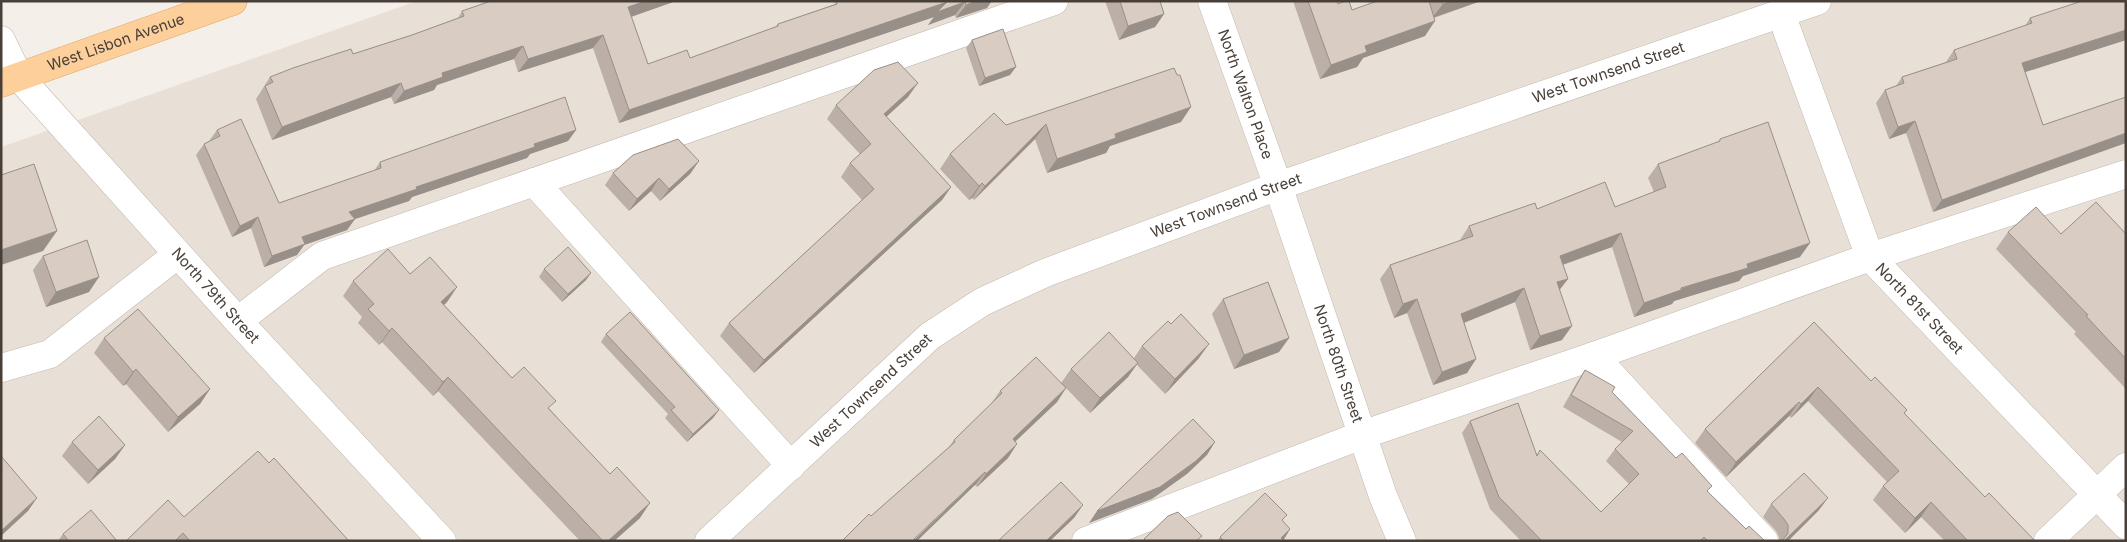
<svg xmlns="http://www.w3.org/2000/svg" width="2127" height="542" font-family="Inter,sans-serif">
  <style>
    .residential { fill: #e8e0d7 }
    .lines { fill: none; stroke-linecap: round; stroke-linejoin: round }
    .minor-casing { stroke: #c3b8af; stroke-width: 29 }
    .major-casing { stroke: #e2a96a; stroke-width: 29 }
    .minor { stroke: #fff; stroke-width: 28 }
    .major { stroke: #fccf9b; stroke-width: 28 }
    .wall { fill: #bbafa7 }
    .shaded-wall { fill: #988f88 }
    .building { fill: #d9ccc2; stroke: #988f88 }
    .labels { text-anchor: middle; stroke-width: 4; stroke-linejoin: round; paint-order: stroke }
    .street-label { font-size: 15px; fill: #483f38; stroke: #fff }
  </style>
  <rect width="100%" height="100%" fill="#f4efe9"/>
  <path class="residential" d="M 417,1 L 2126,1 L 2126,541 L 1,541 L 1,147 Z"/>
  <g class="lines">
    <g class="minor-casing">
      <g id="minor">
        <path id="s1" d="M 1212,1 L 1278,186 L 1383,496 L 1402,541"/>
        <path id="s2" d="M 1781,14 L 1870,257 L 2126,525"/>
        <path id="s3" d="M 1,40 L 19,77 L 238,321 L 442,541"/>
        <path d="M 534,182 L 791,466"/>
        <path d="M 238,321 L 322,256 L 1054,1"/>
        <path d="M 1594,356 L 1764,541"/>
        <path d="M 1,368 L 50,354 L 178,254"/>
        <path id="s4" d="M 709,541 L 930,336 L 982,302 L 1045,273 L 1278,186 L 1817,1"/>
        <path d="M 1086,541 L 1362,435 L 1594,356 L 1870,257 L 2126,174"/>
        <path d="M 2048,541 L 2126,467"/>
      </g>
    </g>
    <g class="major-casing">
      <g id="major">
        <path id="s5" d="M 1,83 L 233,1"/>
      </g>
    </g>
    <use href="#minor" class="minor"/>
    <use href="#major" class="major"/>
  </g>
  <path class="wall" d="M 491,1 L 676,1 L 631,17 L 648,64 L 690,58 L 775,27 L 778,24 L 835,4 L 836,2 L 840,1 L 993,1 L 991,2 L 987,8 L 956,18 L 955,15 L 928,25 L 934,17 L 619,123 L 593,48 L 518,72 L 514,59 L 437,85 L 434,90 L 394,104 L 391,97 L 272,140 L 256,99 L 270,77 L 353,54 L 412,35 L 458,18 L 462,11 Z
    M 1105,1 L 1160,1 L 1164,14 L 1155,27 L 1119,40 Z
    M 1293,1 L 1337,1 L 1338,4 L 1352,10 L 1377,1 L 1481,1 L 1434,18 L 1425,36 L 1363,58 L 1357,67 L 1320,79 Z
    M 2030,18 L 2126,40 L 2025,72 L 2043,125 L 1933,212 L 1906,133 L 1889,139 L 1876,103 L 1885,90 L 1896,86 L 1902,77 L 1946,62 L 1954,50 L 2025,26 Z
    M 972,40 L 1010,75 L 979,86 L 966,48 Z
    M 908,97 L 886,117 L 951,187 L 942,200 L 754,373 L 720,336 L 729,323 L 862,200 L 841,177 L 850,163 L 860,154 L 827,119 L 836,105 Z
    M 1181,122 L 1110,146 L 1106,153 L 1047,173 L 1035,139 L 974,200 L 972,198 L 969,200 L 940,169 L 950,154 L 1006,125 Z
    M 217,130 L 279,203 L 374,171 L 380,162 L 576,130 L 568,141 L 530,154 L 527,158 L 412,197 L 409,201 L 355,219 L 347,230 L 304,245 L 297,255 L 264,267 L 251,228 L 232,237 L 196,155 L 204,144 L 209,141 Z
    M 1720,139 L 1800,257 L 1743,276 L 1739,281 L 1674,301 L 1672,304 L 1634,317 L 1612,247 L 1563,265 L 1560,290 L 1562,340 L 1530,350 L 1515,302 L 1464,323 L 1476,359 L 1467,373 L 1433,385 L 1407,313 L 1394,318 L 1380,279 L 1390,265 L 1460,241 L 1460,240 L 1469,226 L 1537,209 L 1615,207 L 1654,192 L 1648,178 L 1658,164 L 1718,142 Z
    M 699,161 L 690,174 L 660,201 L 651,191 L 629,211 L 605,185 L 613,173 Z
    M 2008,232 L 2061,234 L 2126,234 L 2126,389 L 2074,334 L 2076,332 L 1996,249 Z
    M 43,256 L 89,292 L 46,307 L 33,270 Z
    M 544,269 L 591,273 L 586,280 L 562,302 L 539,277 Z
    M 410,274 L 457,287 L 447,302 L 444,305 L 512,378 L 550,409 L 640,518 L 614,541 L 580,541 L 438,391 L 433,396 L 382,342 L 379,345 L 358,323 L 362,317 L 343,296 L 353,281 Z
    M 1223,299 L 1289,338 L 1279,352 L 1234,369 L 1212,314 Z
    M 1814,322 L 1871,381 L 1907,410 L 1904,414 L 1985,497 L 2035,541 L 1945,541 L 1921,517 L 1905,533 L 1873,500 L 1883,486 L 1887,482 L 1808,401 L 1791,418 L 1789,416 L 1726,477 L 1695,443 L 1705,429 Z
    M 606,334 L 719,410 L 713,418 L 687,442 L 665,418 L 668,414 L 601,342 Z
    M 104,338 L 210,389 L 200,404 L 168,432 L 126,384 L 123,386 L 94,353 Z
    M 1142,346 L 1199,358 L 1165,394 L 1136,364 L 1128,377 L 1090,413 L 1066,388 L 1057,402 L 1015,442 L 1008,458 L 977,487 L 975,485 L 871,516 L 948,448 L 954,440 L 991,404 L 1000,391 L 1061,383 L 1071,369 L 1134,358 Z
    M 1585,370 L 1612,392 L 1708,492 L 1746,529 L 1765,541 L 1521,541 L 1490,509 L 1462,433 L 1470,421 L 1537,455 L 1540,450 L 1601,512 L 1629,484 L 1606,461 L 1615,449 L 1622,442 L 1563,407 L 1577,382 Z
    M 72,442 L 125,445 L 115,459 L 88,484 L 62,456 Z
    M 269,463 L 349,541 L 126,541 L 184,517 Z
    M 1771,504 L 1819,510 L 1788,541 L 1779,541 L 1779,537 L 1776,531 L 1763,517 Z
    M 1283,521 L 1290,529 L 1283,540 L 1284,541 L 1217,541 L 1220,537 Z
    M 63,534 L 117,541 L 58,541 Z"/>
  <path class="shaded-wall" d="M 646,1 L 676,1 L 619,21 L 628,7 Z
    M 976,1 L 993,1 L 991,2 L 987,8 L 956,18 L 966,5 Z
    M 1450,1 L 1481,1 L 1432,18 L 1443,4 Z
    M 947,2 L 965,2 L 955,15 L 928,25 L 934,17 L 619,123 L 629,110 Z
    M 1164,14 L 1155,27 L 1119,40 L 1128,26 Z
    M 1435,21 L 1425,36 L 1363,58 L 1357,67 L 1320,79 L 1331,65 L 1365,46 Z
    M 2126,30 L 2126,40 L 2013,76 L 2022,63 Z
    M 603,35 L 593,48 L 518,72 L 528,59 Z
    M 523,46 L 514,59 L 437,85 L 434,90 L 394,104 L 404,91 L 442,73 Z
    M 1016,67 L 1010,75 L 979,86 L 985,78 Z
    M 401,83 L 391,97 L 272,140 L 282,127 Z
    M 918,83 L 908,97 L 874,128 L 884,114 Z
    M 1191,107 L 1181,122 L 1110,146 L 1106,153 L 1047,173 L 1057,159 L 1115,134 Z
    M 1915,121 L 1906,133 L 1889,139 L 1898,127 Z
    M 1046,124 L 1035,139 L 974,200 L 985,186 Z
    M 576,130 L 568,141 L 530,154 L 527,158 L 412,197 L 409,201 L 355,219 L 347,230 L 304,245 L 297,255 L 264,267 L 272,256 L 302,237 L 349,212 L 416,187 L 534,144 Z
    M 2126,133 L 2126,143 L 1933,212 L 1942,200 Z
    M 699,161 L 690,174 L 660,201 L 669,189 Z
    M 659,178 L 651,191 L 629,211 L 637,199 Z
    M 982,183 L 972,198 L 969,200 L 979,186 Z
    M 951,187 L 942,200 L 754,373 L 764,360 Z
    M 258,217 L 251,228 L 232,237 L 240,226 Z
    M 57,231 L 43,251 L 1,265 L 1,250 Z
    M 1621,233 L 1612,247 L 1550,269 L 1560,256 Z
    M 1810,243 L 1800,257 L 1743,276 L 1739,281 L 1674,301 L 1672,304 L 1634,317 L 1644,303 L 1747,264 Z
    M 591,273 L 586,280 L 562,302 L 568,294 Z
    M 99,277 L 89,292 L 46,307 L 56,292 Z
    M 1568,279 L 1558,292 L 1557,282 Z
    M 457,287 L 447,302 L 431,317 L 441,302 Z
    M 1524,288 L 1515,302 L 1451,328 L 1461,314 Z
    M 1417,299 L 1407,313 L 1394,318 L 1403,304 Z
    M 1572,326 L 1562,340 L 1530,350 L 1540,336 Z
    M 392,328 L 382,342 L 379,345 L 389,331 Z
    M 1289,338 L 1279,352 L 1234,369 L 1244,355 Z
    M 1209,344 L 1199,358 L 1165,394 L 1175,379 Z
    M 1476,359 L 1467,373 L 1433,385 L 1442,372 Z
    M 1138,363 L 1128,377 L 1090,413 L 1100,398 Z
    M 136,369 L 126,384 L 123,386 L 133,372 Z
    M 448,377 L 438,391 L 433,396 L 443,382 Z
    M 1818,387 L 1808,401 L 1791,418 L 1801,404 Z
    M 1066,388 L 1057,402 L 1003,453 L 1013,439 Z
    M 210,389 L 200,404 L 168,432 L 178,417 Z
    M 1799,402 L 1789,416 L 1726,477 L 1736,462 Z
    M 719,410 L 713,418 L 687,442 L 693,434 Z
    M 1215,442 L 1207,455 L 1187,474 L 1152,499 L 1089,523 L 1097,511 Z
    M 1017,444 L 1008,458 L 977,487 L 986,474 Z
    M 125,445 L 115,459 L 88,484 L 98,470 Z
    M 985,472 L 975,485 L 917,541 L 913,541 Z
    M 37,498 L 28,511 L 1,536 L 1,531 Z
    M 1828,498 L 1819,510 L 1788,541 L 1784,541 Z
    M 1931,502 L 1921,517 L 1905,533 L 1915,518 Z
    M 650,503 L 640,518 L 614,541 L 608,541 Z
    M 1083,505 L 1074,518 L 1050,541 L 1046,541 Z
    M 1290,529 L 1283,541 L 1281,538 Z"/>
  <path class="building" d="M 491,1 L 646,1 L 628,7 L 648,64 L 687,50 L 690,58 L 778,26 L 778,24 L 837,4 L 836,2 L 840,1 L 976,1 L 966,5 L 965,2 L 937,12 L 947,2 L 629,110 L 603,35 L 528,59 L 523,46 L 442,73 L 443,77 L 404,91 L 401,83 L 282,127 L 265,86 L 273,82 L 270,77 L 293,68 L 351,49 L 353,54 L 412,35 L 464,16 L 462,11 Z
    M 1120,1 L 1160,1 L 1164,14 L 1128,26 Z
    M 1308,1 L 1337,1 L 1338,4 L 1345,1 L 1349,1 L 1352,10 L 1377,1 L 1429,1 L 1435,21 L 1365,46 L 1367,52 L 1331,65 Z
    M 1442,1 L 1450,1 L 1443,4 Z
    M 2082,1 L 2126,1 L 2126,30 L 2022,63 L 2043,125 L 2126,97 L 2126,133 L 1942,200 L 1915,121 L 1898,127 L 1885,90 L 1904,83 L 1902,77 L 1957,59 L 1954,50 L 2032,23 L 2030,18 Z
    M 1003,29 L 1016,67 L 985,78 L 972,40 Z
    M 898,62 L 918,83 L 884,114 L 951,187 L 764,360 L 729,323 L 874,189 L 850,163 L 871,144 L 836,105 L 874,70 Z
    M 1174,68 L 1177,75 L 1180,75 L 1191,107 L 1115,134 L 1116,138 L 1057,159 L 1046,124 L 985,186 L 982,183 L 979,186 L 950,154 L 994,113 L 1006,125 Z
    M 565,97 L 576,130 L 534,144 L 535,147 L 416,187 L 417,189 L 349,212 L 355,219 L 302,237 L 305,244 L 272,256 L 258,217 L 240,226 L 204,144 L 220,136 L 217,130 L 241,119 L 279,203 L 381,168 L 380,162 Z
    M 1768,122 L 1810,243 L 1747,264 L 1748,268 L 1681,288 L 1681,290 L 1644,303 L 1621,233 L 1560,256 L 1568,279 L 1557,282 L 1572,326 L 1540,336 L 1524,288 L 1461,314 L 1476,359 L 1442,372 L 1417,299 L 1403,304 L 1390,265 L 1473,236 L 1469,226 L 1535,203 L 1537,209 L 1605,182 L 1615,207 L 1666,187 L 1658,164 L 1720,141 L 1720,139 Z
    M 678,139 L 699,161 L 669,189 L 659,178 L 637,199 L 613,173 L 633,155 Z
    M 34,164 L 57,231 L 1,250 L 1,175 Z
    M 2096,202 L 2126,234 L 2126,359 L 2086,316 L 2088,315 L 2008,232 L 2036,207 L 2061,234 Z
    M 87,240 L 99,277 L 56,292 L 43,256 Z
    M 568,247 L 591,273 L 568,294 L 544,269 Z
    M 388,249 L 410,274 L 430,257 L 457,287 L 441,302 L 512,378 L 524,367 L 556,401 L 548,408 L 610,474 L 617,467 L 650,503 L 608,541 L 603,541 L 448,377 L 443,382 L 392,328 L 389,331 L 368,309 L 374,304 L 353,281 Z
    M 1268,282 L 1289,338 L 1244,355 L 1223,299 Z
    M 138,309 L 210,389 L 178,417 L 136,369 L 133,372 L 104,338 Z
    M 630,312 L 719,410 L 693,434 L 671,410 L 675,407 L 606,334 Z
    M 1181,314 L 1209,344 L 1175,379 L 1142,346 L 1168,321 L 1171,324 Z
    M 1814,322 L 1871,381 L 1875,377 L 1907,410 L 1904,413 L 1985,497 L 1989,493 L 2035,541 L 1968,541 L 1931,502 L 1915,518 L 1883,486 L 1899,471 L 1818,387 L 1801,404 L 1799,402 L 1736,462 L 1705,429 Z
    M 1109,332 L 1138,363 L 1100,398 L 1071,369 Z
    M 1036,357 L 1066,388 L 1013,439 L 1017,444 L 986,474 L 985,472 L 914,539 L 916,541 L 842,541 L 869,514 L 871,516 L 955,442 L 954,440 L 1002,393 L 1000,391 Z
    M 1585,370 L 1615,387 L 1612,392 L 1676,458 L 1682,453 L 1712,486 L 1707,491 L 1746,529 L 1749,526 L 1765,541 L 1708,541 L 1704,537 L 1700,541 L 1542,541 L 1499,497 L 1470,421 L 1518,403 L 1537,456 L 1540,450 L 1601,512 L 1639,474 L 1615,449 L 1633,431 L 1571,395 Z
    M 99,416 L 125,445 L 98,470 L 72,442 Z
    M 1193,419 L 1215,442 L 1196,461 L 1160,487 L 1097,511 Z
    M 258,451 L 269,463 L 274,458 L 349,541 L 190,541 L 183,533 L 175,541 L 126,541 L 168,500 L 184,517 Z
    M 1,456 L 37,498 L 1,531 Z
    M 1804,473 L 1828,498 L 1784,541 L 1782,541 L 1783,540 L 1788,533 L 1788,525 L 1784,519 L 1771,504 Z
    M 1061,482 L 1083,505 L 1046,541 L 998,541 Z
    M 1265,493 L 1287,515 L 1282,520 L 1290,529 L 1281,538 L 1284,541 L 1224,541 L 1220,537 Z
    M 91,510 L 117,541 L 69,541 L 63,534 Z
    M 1178,512 L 1202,536 L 1196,541 L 1146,541 L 1144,539 L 1168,516 Z"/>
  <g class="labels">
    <g class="street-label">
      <text dy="5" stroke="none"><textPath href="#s5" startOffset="122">West Lisbon Avenue</textPath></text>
      <text dy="5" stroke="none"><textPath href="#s4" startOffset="1031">West Townsend Street</textPath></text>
      <text dy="5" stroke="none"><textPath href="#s1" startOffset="99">North Walton Place</textPath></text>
      <text dy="5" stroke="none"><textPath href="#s4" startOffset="626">West Townsend Street</textPath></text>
      <text dy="5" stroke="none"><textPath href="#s3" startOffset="335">North 79th Street</textPath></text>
      <text dy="5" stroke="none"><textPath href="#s2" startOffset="330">North 81st Street</textPath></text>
      <text dy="5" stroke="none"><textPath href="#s1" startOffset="384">North 80th Street</textPath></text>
      <text dy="5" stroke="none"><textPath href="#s4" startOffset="221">West Townsend Street</textPath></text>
    </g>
  </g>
  <rect width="2127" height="542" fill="none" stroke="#483f38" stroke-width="5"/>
</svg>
